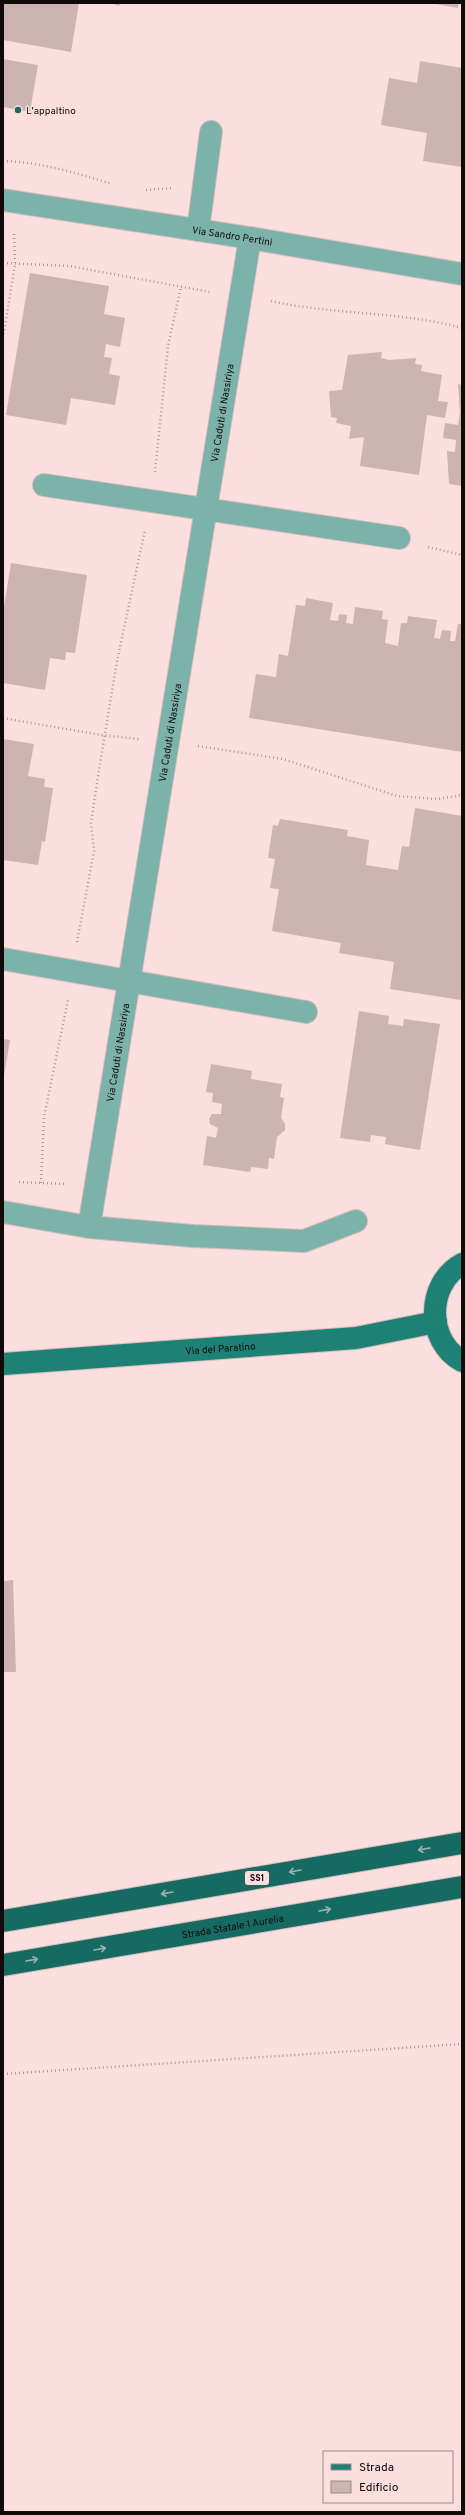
<svg xmlns="http://www.w3.org/2000/svg" width="465" height="2515" font-family="Overpass,sans-serif">
  <style>
    .building { fill: #ceb3b3 }
    .lines { fill: none; stroke-linecap: round; stroke-linejoin: round }
    .minor-casing { stroke: #d6bcbc; stroke-width: 24 }
    .major-casing { stroke: #d6bcbc; stroke-width: 24 }
    .highway-casing { stroke: #d6bcbc; stroke-width: 24 }
    .path { stroke: #af9999; stroke-width: 2.5; stroke-dasharray: 1 3; stroke-linecap: butt }
    .minor { stroke: #7bb2aa; stroke-width: 22 }
    .major { stroke: #1d8176; stroke-width: 22 }
    .highway { stroke: #156b62; stroke-width: 22 }
    .oneway { stroke: #9fb0ac }
    .poi-dot { fill: #206960; stroke: #fbdede; stroke-width: 1.5 }
    .labels { text-anchor: middle; stroke-width: 3; stroke-linejoin: round; paint-order: stroke }
    .shield { fill: #fbdede; stroke: #584949; stroke-width: 1 }
    .shield-label { font-size: 9px; font-weight: bold; fill: #120909 }
    .poi-label { font-size: 10px; fill: #120909; stroke: #fbdede; text-anchor: start }
    .street-label { font-size: 10px; fill: #120909; stroke: #fbdede }
  </style>
  <rect width="100%" height="100%" fill="#fbdede"/>
  <path class="building" d="M 3,3 L 79,3 L 71,52 L 3,40 Z
    M 110,3 L 120,3 L 119,6 Z
    M 430,3 L 459,3 L 458,8 Z
    M 3,59 L 38,65 L 30,112 L 3,107 Z
    M 420,61 L 462,68 L 462,167 L 423,161 L 427,133 L 381,125 L 389,78 L 417,83 Z
    M 30,273 L 109,286 L 104,314 L 125,318 L 120,347 L 106,344 L 104,357 L 112,358 L 109,374 L 120,376 L 115,405 L 71,398 L 66,425 L 6,415 Z
    M 382,352 L 381,358 L 389,360 L 416,358 L 415,364 L 422,365 L 421,371 L 442,375 L 438,401 L 448,402 L 445,418 L 427,415 L 419,475 L 360,466 L 364,437 L 349,439 L 351,426 L 336,423 L 337,418 L 331,417 L 329,391 L 342,390 L 348,355 Z
    M 458,384 L 462,385 L 462,486 L 449,484 L 447,451 L 455,452 L 456,440 L 443,438 L 445,423 L 458,425 L 460,412 Z
    M 11,563 L 87,575 L 75,653 L 66,652 L 65,660 L 50,658 L 45,690 L 3,683 L 3,613 Z
    M 306,598 L 333,603 L 330,620 L 338,621 L 339,614 L 347,615 L 346,623 L 353,624 L 355,607 L 383,611 L 382,619 L 388,620 L 385,643 L 398,646 L 401,623 L 407,623 L 408,616 L 437,620 L 434,638 L 440,639 L 442,630 L 451,631 L 450,641 L 455,641 L 458,624 L 462,624 L 462,752 L 249,718 L 256,674 L 276,677 L 279,654 L 288,656 L 296,605 L 305,606 Z
    M 3,739 L 34,744 L 28,776 L 45,779 L 44,787 L 53,788 L 45,842 L 42,841 L 38,865 L 3,860 Z
    M 415,808 L 462,816 L 461,1000 L 390,989 L 394,962 L 339,953 L 341,943 L 272,931 L 279,889 L 270,888 L 275,859 L 268,858 L 273,825 L 278,826 L 280,819 L 348,830 L 347,836 L 369,840 L 366,865 L 398,870 L 402,846 L 409,847 Z
    M 359,1011 L 389,1016 L 388,1024 L 403,1026 L 404,1019 L 440,1024 L 420,1150 L 385,1144 L 386,1137 L 371,1135 L 370,1142 L 340,1138 Z
    M 3,1039 L 10,1040 L 4,1076 L 3,1076 Z
    M 211,1064 L 252,1071 L 251,1079 L 282,1084 L 280,1097 L 284,1098 L 281,1118 L 285,1124 L 285,1130 L 277,1137 L 274,1159 L 269,1158 L 268,1169 L 251,1167 L 250,1172 L 203,1165 L 207,1136 L 216,1138 L 218,1128 L 210,1124 L 209,1119 L 212,1114 L 221,1114 L 222,1104 L 212,1102 L 213,1093 L 206,1092 Z
    M 13,1580 L 16,1672 L 3,1672 L 3,1581 Z"/>
  <g class="lines">
    <g class="minor-casing">
      <g id="minor">
        <path id="s1" d="M 3,200 L 250,238 L 462,274"/>
        <path d="M 198,230 L 211,132"/>
        <path d="M 44,485 L 399,538"/>
        <path d="M 3,959 L 306,1012"/>
        <path d="M 3,1212 L 89,1227 L 193,1236 L 304,1241 L 356,1221"/>
        <path id="s2" d="M 89,1227 L 250,238"/>
      </g>
    </g>
    <g class="major-casing">
      <g id="major">
        <path d="M 462,1264 C 426,1284 426,1341 462,1361"/>
        <path id="s3" d="M 3,1364 L 356,1338 L 436,1322"/>
      </g>
    </g>
    <g class="highway-casing">
      <g id="highway">
        <path d="M 3,1921 L 462,1843"/>
        <path id="s4" d="M 3,1965 L 462,1887"/>
      </g>
    </g>
    <path class="path" d="M 3,161 C 41,162 76,173 112,184
      M 146,190 L 173,188
      M 3,263 L 69,266 L 210,292
      M 271,301 C 333,315 400,311 462,328
      M 3,338 L 15,264 L 14,232
      M 155,472 L 168,346 L 181,287
      M 428,547 L 462,555
      M 3,718 L 101,735 L 139,739
      M 198,746 L 283,759 L 397,796 L 437,799 L 462,795
      M 77,942 L 94,851 L 91,823 L 99,770 L 117,661 L 145,530
      M 19,1182 L 66,1184
      M 41,1183 L 44,1117 L 68,1000
      M 3,2074 L 462,2044"/>
    <use href="#minor" class="minor"/>
    <use href="#major" class="major"/>
    <use href="#highway" class="highway"/>
  </g>
  <defs><path id="oneway-shaft" d="M-6 0H5M1.5-3L5.5 0L1.5 3" fill="none" stroke-width="1.6" stroke-linecap="round" stroke-linejoin="round"/></defs>
  <g class="oneway">
    <use href="#oneway-shaft" transform="translate(424 1849) rotate(170)"/>
    <use href="#oneway-shaft" transform="translate(295 1871) rotate(170)"/>
    <use href="#oneway-shaft" transform="translate(167 1893) rotate(170)"/>
    <use href="#oneway-shaft" transform="translate(325 1910) rotate(-10)"/>
    <use href="#oneway-shaft" transform="translate(100 1949) rotate(-10)"/>
    <use href="#oneway-shaft" transform="translate(32 1960) rotate(-10)"/>
  </g>
  <circle class="poi-dot" cx="18" cy="110" r="4"/>
  <g class="labels">
    <rect class="shield" x="245" y="1871" width="24" height="14" rx="3"/>
    <g class="shield-label">
      <text x="257" y="1881">SS1</text>
    </g>
    <g class="poi-label">
      <text x="26" y="114">L'appaltino</text>
    </g>
    <g class="street-label">
      <text dy="4" stroke="none"><textPath href="#s1" startOffset="232">Via Sandro Pertini</textPath></text>
      <text dy="4" stroke="none"><textPath href="#s2" startOffset="825">Via Caduti di Nassiriya</textPath></text>
      <text dy="4" stroke="none"><textPath href="#s2" startOffset="501">Via Caduti di Nassiriya</textPath></text>
      <text dy="4" stroke="none"><textPath href="#s2" startOffset="177">Via Caduti di Nassiriya</textPath></text>
      <text dy="4" stroke="none"><textPath href="#s3" startOffset="218">Via del Paratino</textPath></text>
      <text dy="4" stroke="none"><textPath href="#s4" startOffset="233">Strada Statale 1 Aurelia</textPath></text>
    </g>
  </g>
  <rect width="465" height="2515" fill="none" stroke="#120909" stroke-width="8"/>
  <rect x="323" y="2451" width="130" height="52" fill="#fbdede" stroke="#9e8989"/>
  <rect x="331" y="2464" width="20" height="6" fill="#1d8176" stroke="#9e8989"/>
  <text x="359" y="2471" font-size="12" fill="#120909">Strada</text>
  <rect x="331" y="2481" width="20" height="12" fill="#ceb3b3" stroke="#9e8989"/>
  <text x="359" y="2491" font-size="12" fill="#120909">Edificio</text>
</svg>
